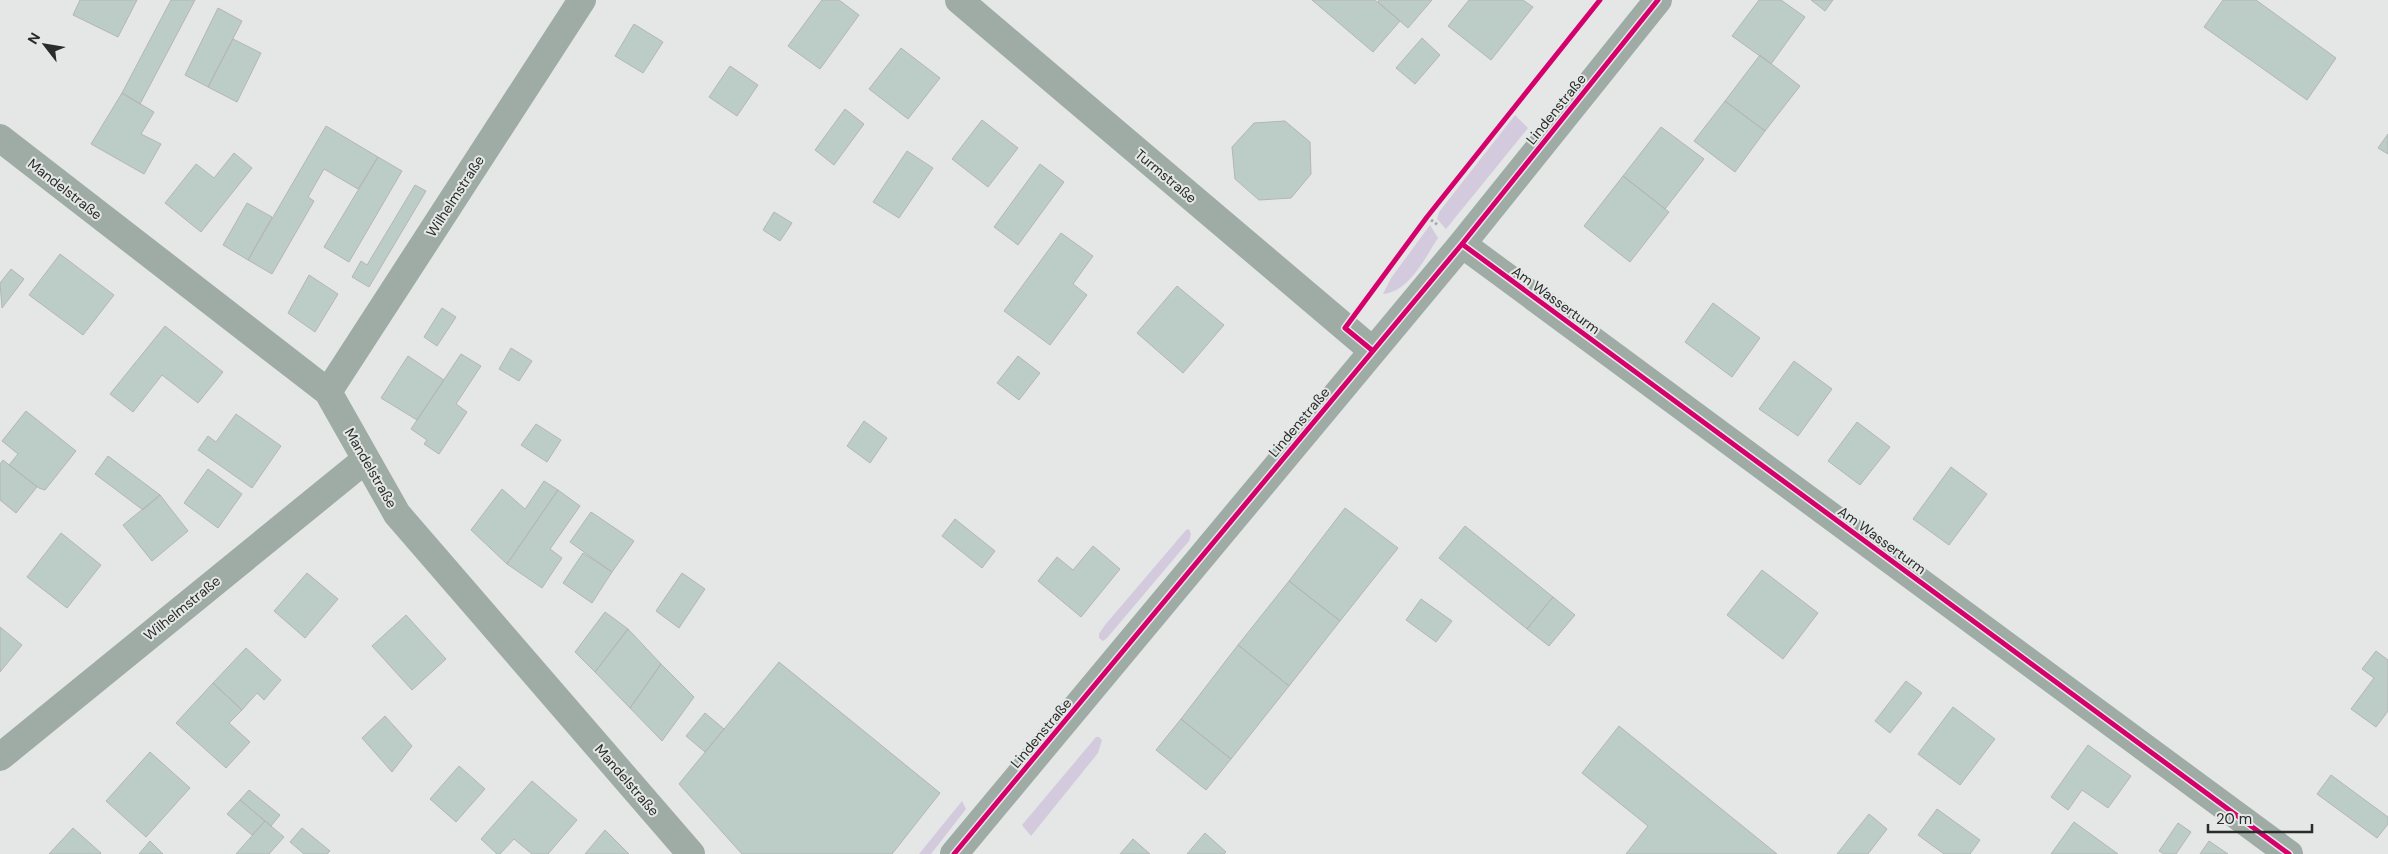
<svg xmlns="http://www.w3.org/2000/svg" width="2388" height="854" font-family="'DM Sans',sans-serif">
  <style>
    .green { fill: #d3cade }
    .building { fill: #bcccc6; stroke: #b4b6b5 }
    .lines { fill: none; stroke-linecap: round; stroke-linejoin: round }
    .path { stroke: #a3aca8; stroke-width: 3; stroke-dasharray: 2.5 2.5; stroke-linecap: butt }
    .minor { stroke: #9eaca5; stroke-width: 28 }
    .cycleway-casing { stroke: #e4e8e6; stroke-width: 8 }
    .cycleway { stroke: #d6006c; stroke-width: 5 }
    .labels { text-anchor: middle; stroke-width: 4; stroke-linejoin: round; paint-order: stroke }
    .street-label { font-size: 14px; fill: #2a2b2b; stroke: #e4e8e6 }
  </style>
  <rect width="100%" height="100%" fill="#e5e7e6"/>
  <path class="green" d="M 1515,115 L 1528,128 L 1446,229 L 1437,219 L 1439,212 Z
    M 1430,225 L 1438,238 C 1425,258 1409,292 1383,294 L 1391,278 Z
    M 1189,529 L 1191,534 L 1189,541 L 1107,638 L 1103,641 L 1099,638 L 1099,634 L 1105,625 L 1186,530 Z
    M 1096,737 L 1099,737 L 1102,740 L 1098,753 L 1031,836 L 1022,825 Z
    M 962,801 L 966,809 L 931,854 L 919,854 Z"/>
  <path class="building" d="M 80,0 L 137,0 L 118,37 L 73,15 Z
    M 171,0 L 195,0 L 140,104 L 122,93 Z
    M 822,0 L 839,0 L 859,15 L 820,69 L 788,46 Z
    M 1312,0 L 1375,0 L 1400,21 L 1373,52 Z
    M 1379,0 L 1432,0 L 1408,28 L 1378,2 Z
    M 1469,0 L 1523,0 L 1533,7 L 1491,60 L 1448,26 Z
    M 1759,0 L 1781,0 L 1805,17 L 1771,64 L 1732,36 Z
    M 1811,0 L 1833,0 L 1825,11 Z
    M 2223,0 L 2256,0 L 2336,58 L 2307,100 L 2204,27 Z
    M 218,8 L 242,21 L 208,87 L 185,75 Z
    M 634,24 L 663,42 L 643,73 L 615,56 Z
    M 1422,38 L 1440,55 L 1415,84 L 1396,68 Z
    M 233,39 L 261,53 L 237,102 L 208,87 Z
    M 901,48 L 940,78 L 908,119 L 869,89 Z
    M 1760,55 L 1800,86 L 1765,131 L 1725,101 Z
    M 730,66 L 758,85 L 737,116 L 709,97 Z
    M 122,93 L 154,112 L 141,134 L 161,144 L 144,174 L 91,144 Z
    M 1725,101 L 1765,131 L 1735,172 L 1694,141 Z
    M 845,109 L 864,124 L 834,165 L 815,150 Z
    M 982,120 L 1018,148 L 988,187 L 952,159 Z
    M 1285,121 L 1310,142 L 1311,174 L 1291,198 L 1259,200 L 1235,179 L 1232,147 L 1254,123 Z
    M 326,126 L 378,157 L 358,189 L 324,169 L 308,197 L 314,201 L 272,274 L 248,260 Z
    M 1661,127 L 1704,159 L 1665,209 L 1623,176 Z
    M 2388,134 L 2388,154 L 2378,148 Z
    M 907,151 L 933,168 L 899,218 L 873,202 Z
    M 234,153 L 252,168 L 201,232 L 165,203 L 196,164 L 214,178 Z
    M 378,157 L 402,171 L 349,262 L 324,247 Z
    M 1040,164 L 1064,182 L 1018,245 L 994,227 Z
    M 1623,176 L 1669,212 L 1630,262 L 1584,226 Z
    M 415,185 L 426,191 L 369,287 L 352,277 L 361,261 L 367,265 Z
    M 247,203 L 272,217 L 248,260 L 223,245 Z
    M 774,212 L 792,223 L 780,241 L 763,230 Z
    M 1061,233 L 1093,256 L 1073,284 L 1087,295 L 1050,345 L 1004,311 Z
    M 60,254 L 114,295 L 83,335 L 29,295 Z
    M 11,269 L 24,279 L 2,308 L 0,283 Z
    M 309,275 L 338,294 L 315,332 L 288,313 Z
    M 1177,286 L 1224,325 L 1183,373 L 1137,333 Z
    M 1713,303 L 1760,338 L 1732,377 L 1685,342 Z
    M 442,308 L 456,317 L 437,346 L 424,337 Z
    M 165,326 L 223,372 L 198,403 L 162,375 L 133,412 L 110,394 Z
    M 511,348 L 532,361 L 519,381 L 499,369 Z
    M 461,354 L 481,366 L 456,404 L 467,412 L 439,454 L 424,444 L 427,440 L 411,429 Z
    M 408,356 L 444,380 L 417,420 L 381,398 Z
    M 1018,356 L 1040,373 L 1019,400 L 997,383 Z
    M 1794,361 L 1832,389 L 1798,436 L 1759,409 Z
    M 26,411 L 76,451 L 45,490 L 39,488 L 9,465 L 18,454 L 2,441 Z
    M 236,414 L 281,446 L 252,488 L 198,450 L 208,436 L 216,442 Z
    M 864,421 L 887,438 L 870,463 L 847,446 Z
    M 1857,422 L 1890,447 L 1860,485 L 1828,461 Z
    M 536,424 L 561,440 L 547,462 L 521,445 Z
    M 108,456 L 160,495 L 143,510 L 95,474 Z
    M 3,460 L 37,487 L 16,513 L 0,500 L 0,464 Z
    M 1951,467 L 1987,494 L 1949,545 L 1913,519 Z
    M 208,469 L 242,494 L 218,528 L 184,503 Z
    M 544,481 L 558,490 L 507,564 L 471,530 L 502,489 L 525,509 Z
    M 558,490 L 580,506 L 550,549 L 562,558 L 542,588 L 507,564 Z
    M 160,495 L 188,531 L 152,561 L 123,525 Z
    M 1345,508 L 1398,548 L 1340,621 L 1289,581 Z
    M 591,512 L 634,541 L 612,572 L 570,542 Z
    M 955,519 L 995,551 L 982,568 L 942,536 Z
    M 1465,526 L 1553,597 L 1527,629 L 1439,558 Z
    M 61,533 L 101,565 L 67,608 L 27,577 Z
    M 1093,546 L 1120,569 L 1081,617 L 1038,581 L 1057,557 L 1073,570 Z
    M 583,553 L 612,572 L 592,603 L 563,583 Z
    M 1762,570 L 1818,613 L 1783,659 L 1727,615 Z
    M 307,573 L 338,599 L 305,638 L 274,611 Z
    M 682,573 L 705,589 L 679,628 L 656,611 Z
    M 1289,581 L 1340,621 L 1289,686 L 1238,645 Z
    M 1553,597 L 1575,615 L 1549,646 L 1527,629 Z
    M 1421,599 L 1452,621 L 1436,642 L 1406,620 Z
    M 605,612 L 628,629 L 595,672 L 575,652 Z
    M 406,615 L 446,659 L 412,690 L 372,646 Z
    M 0,627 L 22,645 L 0,672 Z
    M 628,629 L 661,664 L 630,708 L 595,672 Z
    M 1238,645 L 1289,686 L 1231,759 L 1181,719 Z
    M 246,648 L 281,680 L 264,700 L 257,693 L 242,710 L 213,683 Z
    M 2376,651 L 2388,660 L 2388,711 L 2376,727 L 2351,709 L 2374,678 L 2362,669 Z
    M 779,662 L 940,793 L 892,854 L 742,854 L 679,784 Z
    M 661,664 L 694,697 L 662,741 L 630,708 Z
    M 1906,681 L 1922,693 L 1890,733 L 1875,721 Z
    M 213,683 L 242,710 L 229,723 L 250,742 L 226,768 L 176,723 Z
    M 1953,707 L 1995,739 L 1960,785 L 1918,754 Z
    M 705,713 L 724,729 L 705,752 L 686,736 Z
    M 385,716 L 412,746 L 392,772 L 362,738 Z
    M 1181,719 L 1231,759 L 1206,790 L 1156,750 Z
    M 1619,726 L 1777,854 L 1626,854 L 1648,826 L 1582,773 Z
    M 2088,745 L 2131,776 L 2108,808 L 2082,790 L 2068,810 L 2051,797 Z
    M 150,752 L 190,788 L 146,837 L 106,801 Z
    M 459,766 L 485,789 L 456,822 L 430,799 Z
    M 2331,775 L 2388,817 L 2388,824 L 2377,838 L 2317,794 Z
    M 532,781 L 577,820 L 548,854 L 532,854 L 514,839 L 500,854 L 497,854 L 481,839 Z
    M 249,790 L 280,815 L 271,826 L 240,800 Z
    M 240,800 L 265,821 L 252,835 L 227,814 Z
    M 1937,809 L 1980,840 L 1970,854 L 1944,854 L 1918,835 Z
    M 1869,814 L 1887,829 L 1868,854 L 1837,854 Z
    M 265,821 L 284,837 L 269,854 L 236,854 Z
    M 2074,822 L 2118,854 L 2051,854 Z
    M 2178,823 L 2191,832 L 2176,854 L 2164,854 L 2159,851 Z
    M 73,828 L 101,853 L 100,854 L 49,854 Z
    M 302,828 L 330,851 L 327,854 L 304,854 L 290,842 Z
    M 605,830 L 629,854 L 585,854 Z
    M 1205,833 L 1226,852 L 1224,854 L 1187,854 Z
    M 1133,839 L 1150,854 L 1120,854 Z
    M 150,841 L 163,854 L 139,854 Z
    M 2209,841 L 2228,854 L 2200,854 Z"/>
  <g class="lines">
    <path class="path" d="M 1427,217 L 1438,225"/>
    <path class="minor" d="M 959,0 L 1373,351
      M 0,138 L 328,392 L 397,514 L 691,854
      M 1462,244 L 2289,854
      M 328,392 L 582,0
      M 0,757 L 365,460
      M 954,854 L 1462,244 L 1658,0"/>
    <g class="cycleway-casing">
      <path id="cycleway" d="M 1462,244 L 2289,854
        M 1373,351 L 1345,328 L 1427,217 L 1600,0
        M 954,854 L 1462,244 L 1658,0"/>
    </g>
    <use href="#cycleway" class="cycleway"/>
  </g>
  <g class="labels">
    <g class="street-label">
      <text transform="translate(1556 109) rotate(-51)" y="5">Lindenstraße</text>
      <text transform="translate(1166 176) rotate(40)" y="5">Turmstraße</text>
      <text transform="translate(65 189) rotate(38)" y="5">Mandelstraße</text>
      <text transform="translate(455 196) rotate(-57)" y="5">Wilhelmstraße</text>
      <text transform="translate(1556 300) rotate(36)" y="5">Am Wasserturm</text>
      <text transform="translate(1299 422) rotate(-50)" y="5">Lindenstraße</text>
      <text transform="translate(371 468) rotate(60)" y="5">Mandelstraße</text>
      <text transform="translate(1882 540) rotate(36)" y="5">Am Wasserturm</text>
      <text transform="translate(182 608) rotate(-39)" y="5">Wilhelmstraße</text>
      <text transform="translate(1041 733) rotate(-50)" y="5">Lindenstraße</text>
      <text transform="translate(627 780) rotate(49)" y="5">Mandelstraße</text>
    </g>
  </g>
  <g transform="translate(45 45) rotate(301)" stroke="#e4e8e6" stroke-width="4" paint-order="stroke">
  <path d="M0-4L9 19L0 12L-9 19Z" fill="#2a2b2b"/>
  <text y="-8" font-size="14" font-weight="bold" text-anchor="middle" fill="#2a2b2b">N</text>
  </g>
  <path d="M2208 824v8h104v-8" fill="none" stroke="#2a2b2b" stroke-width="2.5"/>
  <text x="2216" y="824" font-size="15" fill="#2a2b2b" stroke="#e4e8e6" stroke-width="4" paint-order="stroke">20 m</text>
</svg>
